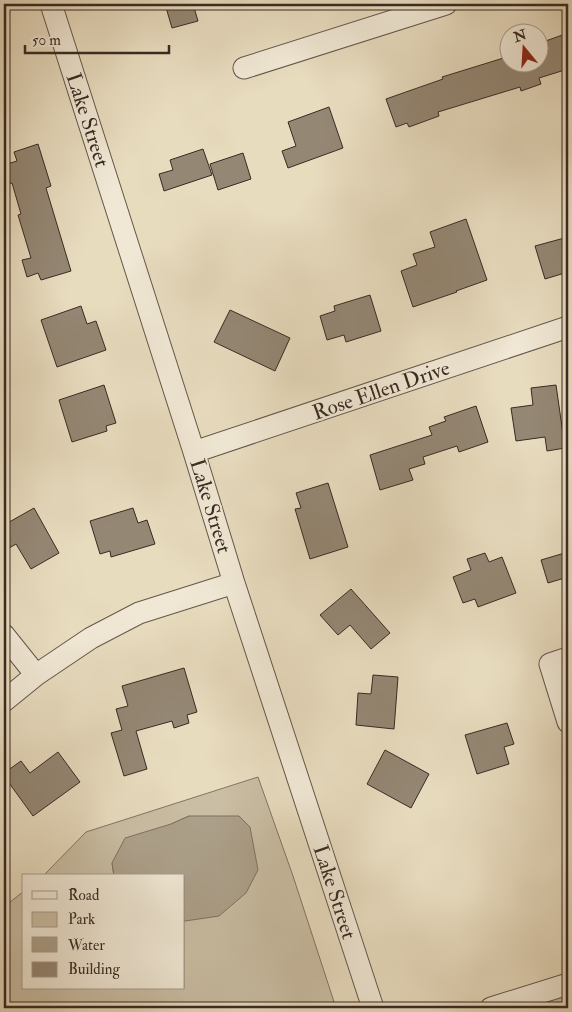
<svg xmlns="http://www.w3.org/2000/svg" width="572" height="1012" font-family="'IM FELL Double Pica',serif">
  <style>
    .green { fill: #cabea4; stroke: #817464 }
    .water { fill: #aca08a; stroke: #7e7161 }
    .building { fill: #948774; stroke: #382b23 }
    .lines { fill: none; stroke-linecap: round; stroke-linejoin: round }
    .street-casing { stroke: #64574a; stroke-width: 23 }
    .street { stroke: #f0e8d5; stroke-width: 21 }
    .labels { text-anchor: middle; stroke-width: 4; stroke-linejoin: round; paint-order: stroke }
    .street-label { font-size: 21px; fill: #382b23; stroke: #f0e8d5 }
  </style>
  <rect width="100%" height="100%" fill="#e8dcbf"/>
  <filter id="stains"><feTurbulence type="fractalNoise" baseFrequency=".004" numOctaves="4"/><feColorMatrix values="0 0 0 0 .2 0 0 0 0 .09 0 0 0 0 .02 0 0 0 .5 -.17"/></filter>
  <radialGradient id="worn" r=".72"><stop offset=".6" stop-color="#630" stop-opacity="0"/><stop offset="1" stop-color="#630" stop-opacity=".3"/></radialGradient>
  <path class="green" d="M 258,777 L 293,876 L 336,1008 L 4,1008 L 4,907 L 24,891 L 24,988 L 184,988 L 184,921 L 185,921 L 189,816 L 171,824 L 112,863 L 114,876 L 43,876 L 86,832 Z
    M 568,984 L 568,1008 L 492,1008 Z"/>
  <path class="water" d="M 189,816 L 239,816 L 250,827 L 258,870 L 246,893 L 219,916 L 185,921 L 184,921 L 184,876 L 114,876 L 112,863 L 125,838 L 171,824 Z"/>
  <path class="building" d="M 165,4 L 193,4 L 198,21 L 172,28 Z
    M 568,33 L 568,69 L 539,78 L 541,84 L 521,91 L 520,87 L 438,112 L 439,116 L 409,127 L 407,123 L 396,127 L 386,99 L 443,79 L 442,77 L 510,56 L 510,62 L 540,62 L 540,43 Z
    M 329,107 L 343,148 L 288,168 L 282,151 L 296,146 L 288,122 Z
    M 38,144 L 51,186 L 46,188 L 71,271 L 41,280 L 38,273 L 27,277 L 22,260 L 31,258 L 18,215 L 21,214 L 12,183 L 4,185 L 4,165 L 17,161 L 14,152 Z
    M 203,149 L 212,175 L 164,191 L 159,174 L 173,170 L 170,160 Z
    M 243,153 L 251,179 L 218,190 L 210,164 Z
    M 466,219 L 487,280 L 456,291 L 457,292 L 413,307 L 401,271 L 417,265 L 413,254 L 435,247 L 430,232 Z
    M 568,237 L 568,272 L 545,279 L 535,246 Z
    M 370,295 L 381,331 L 346,342 L 344,335 L 327,340 L 320,316 L 335,311 L 334,306 Z
    M 81,306 L 87,324 L 96,321 L 106,350 L 57,367 L 41,320 Z
    M 230,310 L 290,338 L 275,371 L 214,342 Z
    M 104,385 L 116,423 L 106,426 L 107,431 L 72,442 L 59,400 Z
    M 556,385 L 565,448 L 547,451 L 545,437 L 516,441 L 511,408 L 533,405 L 531,388 Z
    M 476,406 L 488,442 L 459,452 L 457,446 L 423,457 L 425,464 L 409,469 L 413,480 L 380,490 L 370,455 L 432,435 L 429,427 L 446,421 L 444,417 Z
    M 328,483 L 348,547 L 310,559 L 295,509 L 301,508 L 296,493 Z
    M 34,508 L 59,553 L 31,569 L 16,544 L 4,551 L 4,525 Z
    M 133,508 L 138,523 L 147,520 L 155,544 L 111,557 L 110,551 L 100,554 L 90,521 Z
    M 568,552 L 568,577 L 548,583 L 541,560 Z
    M 485,553 L 489,562 L 502,557 L 516,593 L 478,607 L 475,599 L 463,603 L 453,577 L 471,570 L 467,559 Z
    M 351,589 L 390,633 L 371,649 L 350,625 L 338,635 L 320,615 Z
    M 184,668 L 197,712 L 187,715 L 189,723 L 174,728 L 172,721 L 136,731 L 147,769 L 124,776 L 111,733 L 122,730 L 116,709 L 128,706 L 122,686 Z
    M 373,675 L 398,677 L 394,729 L 356,725 L 358,693 L 371,694 Z
    M 507,723 L 514,744 L 504,747 L 509,764 L 477,774 L 465,735 Z
    M 385,750 L 429,774 L 411,808 L 367,784 Z
    M 58,752 L 80,782 L 33,816 L 4,776 L 4,773 L 21,761 L 30,773 Z"/>
  <g class="lines">
    <g class="street-casing">
      <path id="street" d="M 51,4 L 194,452 L 234,583 L 373,1008
        M 244,68 L 446,4
        M 194,452 L 568,327
        M 4,635 L 36,675
        M 568,658 L 550,664 L 568,722
        M 4,701 L 36,675 L 91,638 L 139,613 L 234,583
        M 491,1008 L 568,984"/>
    </g>
    <use href="#street" class="street"/>
  </g>
  <g class="labels">
    <g class="street-label">
      <text transform="translate(88 120) rotate(72)" y="7">Lake Street</text>
      <text transform="translate(381 390) rotate(-19)" y="7">Rose Ellen Drive</text>
      <text transform="translate(211 506) rotate(73)" y="7">Lake Street</text>
      <text transform="translate(335 892) rotate(72)" y="7">Lake Street</text>
    </g>
  </g>
  <rect width="572" height="1012" fill="none" stroke="#e8dcbf" stroke-width="20"/>
  <rect x="5" y="5" width="562" height="1002" fill="none" stroke="#382b23" stroke-width="2.5"/>
  <rect x="10" y="10" width="552" height="992" fill="none" stroke="#382b23"/>
  <rect x="22" y="874" width="162" height="115" fill="#f0e8d5" stroke="#a69c8e"/>
  <rect x="32" y="891" width="25" height="8" fill="#f0e8d5" stroke="#a69c8e"/>
  <text x="68" y="900" font-size="15" fill="#382b23">Road</text>
  <rect x="32" y="912" width="25" height="15" fill="#cabea4" stroke="#a69c8e"/>
  <text x="68" y="924" font-size="15" fill="#382b23">Park</text>
  <rect x="32" y="937" width="25" height="15" fill="#aca08a" stroke="#a69c8e"/>
  <text x="68" y="950" font-size="15" fill="#382b23">Water</text>
  <rect x="32" y="962" width="25" height="15" fill="#948774" stroke="#a69c8e"/>
  <text x="68" y="974" font-size="15" fill="#382b23">Building</text>
  <g transform="translate(524 48) rotate(342)"><circle r="24" fill="#f0e8d5" stroke="#a69c8e"/>
  <path d="M0-4L9 19L0 12L-9 19Z" fill="#8f2418"/>
  <text y="-8" font-size="14" font-weight="bold" text-anchor="middle" fill="#382b23">N</text>
  </g>
  <path d="M25 45v8h144v-8" fill="none" stroke="#382b23" stroke-width="2.5"/>
  <text x="32" y="45" font-size="15" fill="#382b23" stroke="#f0e8d5" stroke-width="4" paint-order="stroke">50 m</text>
  <rect width="100%" height="100%" filter="url(#stains)"/>
  <rect width="100%" height="100%" fill="url(#worn)"/>
</svg>
